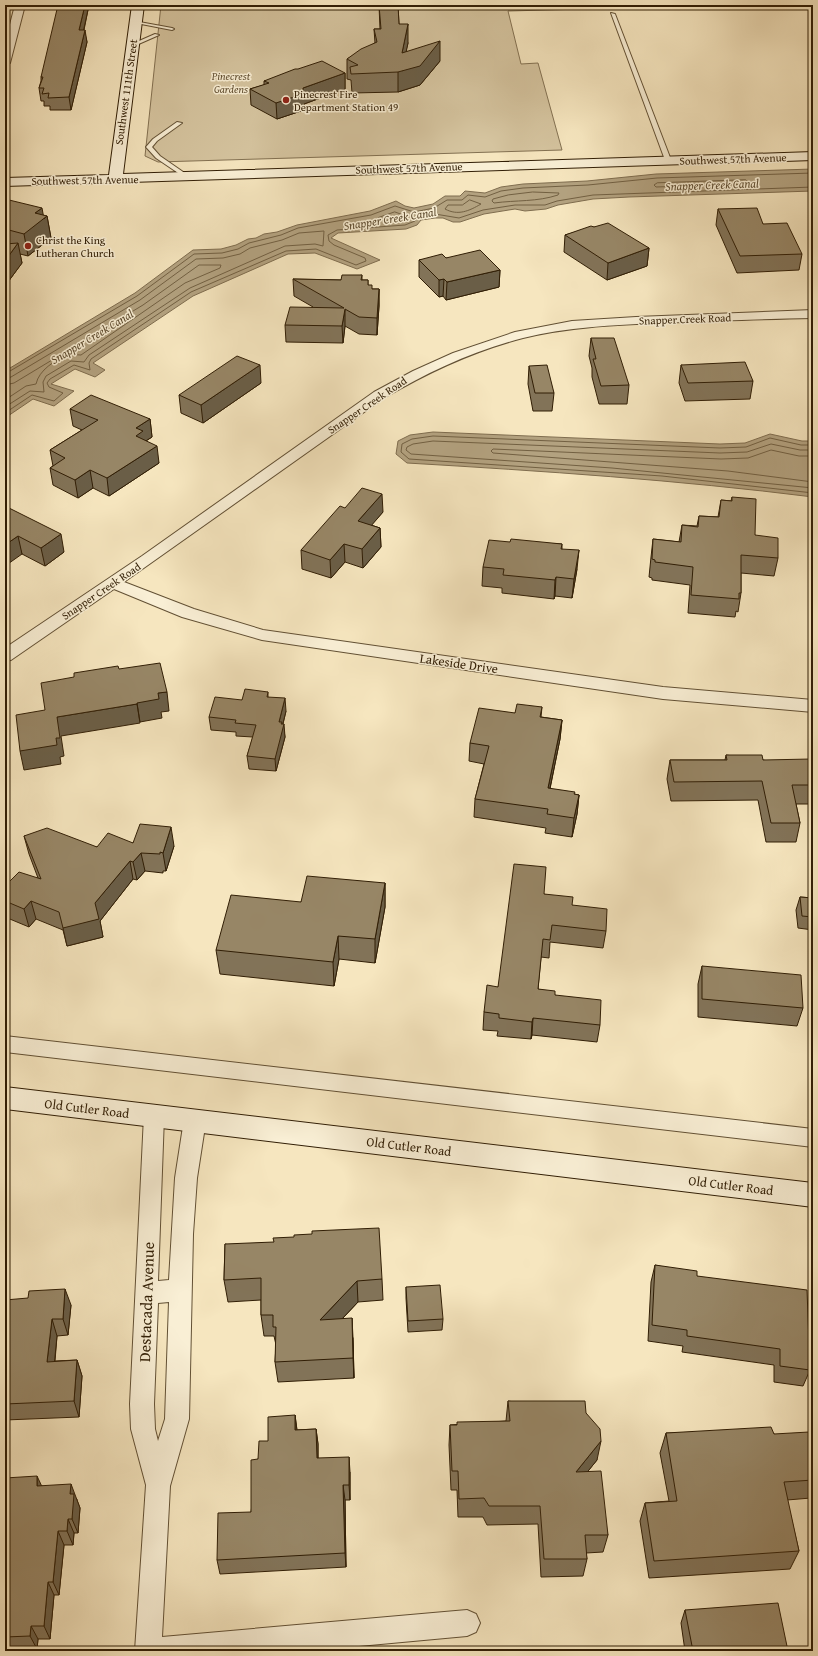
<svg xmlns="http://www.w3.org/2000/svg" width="818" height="1656" font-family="'Gentium Book Plus',serif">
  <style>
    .green { fill: #d5c49f; stroke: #837152 }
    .water { fill: #b3a280; stroke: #7f6d4f }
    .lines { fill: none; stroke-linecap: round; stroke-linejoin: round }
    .shore { stroke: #726042; stroke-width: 1 }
    .lane-casing { stroke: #625034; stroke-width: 2 }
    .street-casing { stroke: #625034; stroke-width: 2 }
    .secondary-casing { stroke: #311e05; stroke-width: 2 }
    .lane { fill: #f9efd5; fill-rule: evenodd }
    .street { fill: #f9efd5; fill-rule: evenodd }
    .secondary { fill: #f9efd5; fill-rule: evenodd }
    .wall { fill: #827358; stroke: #311e05 }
    .shaded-wall { fill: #6a5e47; stroke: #311e05 }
    .building { fill: #978666; stroke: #311e05 }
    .poi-dot { fill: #8f2418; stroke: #f9efd5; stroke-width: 1.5 }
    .labels { text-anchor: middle; stroke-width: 3; stroke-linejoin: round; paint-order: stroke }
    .far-park-label { font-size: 11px; font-style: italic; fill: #625033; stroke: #f9efd5 }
    .far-street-label { font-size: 11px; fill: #311e05; stroke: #f9efd5 }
    .far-poi-label { font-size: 11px; fill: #311e05; stroke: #f9efd5; text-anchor: start }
    .far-water-label { font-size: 12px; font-style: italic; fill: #5e4c30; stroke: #f9efd5 }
    .street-label { font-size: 13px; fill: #311e05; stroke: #f9efd5 }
    .near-street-label { font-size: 16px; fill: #311e05; stroke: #f9efd5 }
  </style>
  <rect width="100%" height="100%" fill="#f6e6bf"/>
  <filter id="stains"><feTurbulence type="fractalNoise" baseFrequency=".005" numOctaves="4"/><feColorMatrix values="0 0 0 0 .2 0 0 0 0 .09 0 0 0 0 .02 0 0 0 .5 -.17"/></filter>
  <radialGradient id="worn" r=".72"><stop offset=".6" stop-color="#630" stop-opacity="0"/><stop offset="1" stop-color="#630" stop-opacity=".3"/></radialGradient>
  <path class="green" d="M 161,5 L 620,5 L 622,8 L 508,11 L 521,64 L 538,63 L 562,150 L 158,162 L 145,156 Z"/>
  <path class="water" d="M 813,169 L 813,191 L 629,197 L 593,199 L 558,205 L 546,209 L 525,211 L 515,209 L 484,214 L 460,222 L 453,222 L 443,218 L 435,218 L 421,220 L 417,225 L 406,229 L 338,233 L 331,238 L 380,260 L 357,269 L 315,253 L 288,254 L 193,296 L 93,363 L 105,370 L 95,377 L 75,369 L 51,384 L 74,391 L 54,406 L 33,399 L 5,418 L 5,371 L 135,293 L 193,250 L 221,249 L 236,245 L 248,239 L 256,238 L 264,234 L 277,232 L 297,225 L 370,211 L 396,201 L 405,206 L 414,208 L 433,204 L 445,196 L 460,196 L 465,191 L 485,193 L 501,187 L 523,184 L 587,181 L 656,174 Z
    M 433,432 L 720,444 L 745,443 L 770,434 L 802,441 L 813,441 L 813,497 C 678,480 543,471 407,463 L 396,454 L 398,441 L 410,435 Z"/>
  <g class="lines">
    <path class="shore" d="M 746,180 L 748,182 L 747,184 L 656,187 L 654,185 L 657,183 Z
      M 533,192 L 559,193 L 558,195 C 537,202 516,200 494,203 L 492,201 L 493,199 L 508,195 Z
      M 470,200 L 481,204 C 469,211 458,216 445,209 L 448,205 L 462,205 Z
      M 395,212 L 406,216 L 407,219 L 377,221 L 378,218 Z
      M 5,374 L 137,296 L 194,254 L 222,253 L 238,249 L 249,243 L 281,235 L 298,228 L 371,215 L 395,206 L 414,212 L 434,208 L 447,200 L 462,200 L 468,195 L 485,197 L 501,191 L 523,188 L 588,185 L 657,178 L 813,173
      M 5,379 L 11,377 L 140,300 L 196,259 L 223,258 L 240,254 L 250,248 L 282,240 L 299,233 L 324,231 L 323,246 L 315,244 L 285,246 L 190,288 L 89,355 L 84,362 L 71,361 L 46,376 L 43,382 L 44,392 L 30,391 L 5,407
      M 5,385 L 14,383 L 143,305 L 199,265 L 221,265 L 220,268 L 185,283 L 81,355 C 77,355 72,354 68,355 C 55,360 39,370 36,384 L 26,386 L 5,400
      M 5,413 L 32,395 L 54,401 L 63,393 L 49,387 L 47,383 L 50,379 L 74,365 L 90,370 L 89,363 L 91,359 L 191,292 L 286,251 L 316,249 L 356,265 L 366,261 L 365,258 L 334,245 L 329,241 L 328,235 L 337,230 L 405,225 L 415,221 L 420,216 L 435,214 L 459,218 L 483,210 L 515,205 L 545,205 L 557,201 L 593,195 L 813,187
      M 813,445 L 801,445 L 770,438 L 746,447 L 720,448 L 433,436 L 412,439 L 402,444 L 401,452 L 409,459 L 662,476 L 813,493
      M 813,450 L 800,450 L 771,444 L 747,452 L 720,453 L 433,441 L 413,444 L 407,447 L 406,450 L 411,454 L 612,468 L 813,488
      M 813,456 L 799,456 L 771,450 L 748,458 L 721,459 L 493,449 L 491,451 L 493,453 L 728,471 L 813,482"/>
    <g class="lane-casing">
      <path id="lane" d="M 611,13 L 615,14 L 671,160 L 670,161 L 665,160 Z
        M 134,21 L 172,28 L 174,29 L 172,30 L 136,23 L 134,23 Z
        M 155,34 L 159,35 L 134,46 L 130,45 Z
        M 177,122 L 182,123 L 157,141 L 152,147 L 160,156 L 189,176 L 189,178 L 187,179 L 156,158 L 146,147 L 153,139 Z"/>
    </g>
    <g class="street-casing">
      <path id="street" d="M 15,5 L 25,5 L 10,63 L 5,66 L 5,44 Z
        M 813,310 L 813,318 C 761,319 710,321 658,323 C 613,325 567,327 523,338 C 473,351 428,372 384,398 L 124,582 L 194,609 L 263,630 L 663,687 L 813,700 L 813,712 L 663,699 L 262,640 L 182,617 L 114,589 L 11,660 L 5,661 L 5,648 L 142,556 L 374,392 L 413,371 L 453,353 L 515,332 L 572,321 L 636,317 Z
        M 5,1036 L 813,1129 L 813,1147 L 5,1052 Z
        M 154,1107 L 161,1110 L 164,1116 L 158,1281 L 169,1280 L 175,1178 L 184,1120 L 188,1114 L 195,1111 L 202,1114 L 206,1120 L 197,1178 L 193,1234 L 189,1419 L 170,1486 L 162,1637 L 467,1610 L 476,1614 L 480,1623 L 476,1632 L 467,1636 L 305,1651 L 135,1651 L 146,1485 L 131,1429 L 130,1404 L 144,1116 L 147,1110 ZM 169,1302 L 165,1419 L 158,1441 L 155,1429 L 154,1404 L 158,1303 Z"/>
    </g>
    <g class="secondary-casing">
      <path id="secondary" d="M 132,5 L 144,5 L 123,174 L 813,152 L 813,160 L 5,186 L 5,178 L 109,175 Z
        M 5,1087 L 813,1183 L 813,1207 L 5,1109 Z"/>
    </g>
    <use href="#lane" class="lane"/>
    <use href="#street" class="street"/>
    <use href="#secondary" class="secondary"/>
  </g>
  <path class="wall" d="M 89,5 L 84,30 L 87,42 L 71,110 L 50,110 L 50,106 L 44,106 L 44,101 L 41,101 L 39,88 L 41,81 L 41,77 Z
    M 379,5 L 398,5 L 399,24 L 408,43 L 406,51 L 440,61 L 420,85 L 398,92 L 352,93 L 351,80 L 347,79 L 347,59 L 375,43 L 374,29 L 380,29 Z
    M 345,73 L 345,89 L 304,104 L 304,110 L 277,119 L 251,105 L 250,89 L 264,85 L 264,81 Z
    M 5,199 L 44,216 L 47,216 L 51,238 L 28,256 L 20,254 L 22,263 L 5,286 Z
    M 718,209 L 763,224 L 802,254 L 799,270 L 737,273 L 716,225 Z
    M 594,227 L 649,248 L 647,266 L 607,280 L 564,252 L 565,235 Z
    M 446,258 L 500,270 L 499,287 L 446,300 L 443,296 L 439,297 L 419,277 L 419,260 Z
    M 362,275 L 362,280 L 368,280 L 368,285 L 372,289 L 379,289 L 379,306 L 377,335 L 359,334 L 345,326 L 343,343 L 286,342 L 285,325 L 313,307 L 294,296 L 293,279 L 341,280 Z
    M 591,338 L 629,385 L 627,404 L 599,404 L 592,377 L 592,368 L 589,356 Z
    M 681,365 L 753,381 L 750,399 L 685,401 L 679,383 Z
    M 529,366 L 554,393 L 552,411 L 533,411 L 528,384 Z
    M 261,383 L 203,423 L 181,413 L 179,395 Z
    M 70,409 L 150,419 L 152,437 L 146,441 L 159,463 L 109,496 L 93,488 L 78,498 L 53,485 L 50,468 L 53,466 L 50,450 L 82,430 L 73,426 Z
    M 732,497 L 755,535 L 778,558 L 774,576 L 741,573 L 741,593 L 738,612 L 736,611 L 735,617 L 688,613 L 690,585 L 652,580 L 652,578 L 649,577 L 651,557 L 653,539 L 679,542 L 682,525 L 697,526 L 699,516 L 718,517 L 721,500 L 731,501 Z
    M 5,506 L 64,552 L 45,566 L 22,554 Z
    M 345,508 L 383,512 L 371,525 L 380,528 L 381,547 L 363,568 L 345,562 L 331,578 L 302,569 L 301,550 Z
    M 510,542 L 562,544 L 562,549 L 577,569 L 572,598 L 555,596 L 554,599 L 502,593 L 502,588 L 482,586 L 483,567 Z
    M 268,692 L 268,697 L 286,711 L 283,724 L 285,737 L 276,771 L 249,769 L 247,756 L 253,737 L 236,736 L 236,732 L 211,730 L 209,717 L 242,700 Z
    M 542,707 L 541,717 L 562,720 L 560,739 L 550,789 L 579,795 L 577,814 L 572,837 L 545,833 L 546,828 L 474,817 L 475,799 L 484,764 L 469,761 L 470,743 L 515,713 Z
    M 726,755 L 763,760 L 813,769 L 813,800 L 812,804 L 796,804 L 800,823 L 796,842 L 766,842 L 758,800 L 671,801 L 667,779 L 670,760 L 725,760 Z
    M 24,836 L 97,847 L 133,843 L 174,846 L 166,871 L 163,871 L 163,873 L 145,871 L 137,880 L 133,879 L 100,921 L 103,937 L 67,946 L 63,930 L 36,919 L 29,927 L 5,917 L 5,901 L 6,891 L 5,886 L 38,878 L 29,854 Z
    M 385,883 L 385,907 L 375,963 L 339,959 L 334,986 L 220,974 L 216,950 L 301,902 Z
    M 544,894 L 572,905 L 606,931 L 603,948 L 550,942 L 549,958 L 541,957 L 538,989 L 555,995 L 600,1025 L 597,1042 L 532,1035 L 531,1039 L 497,1036 L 498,1031 L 483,1030 L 484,1012 L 498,987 Z
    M 800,897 L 813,898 L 813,930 L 798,928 L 796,910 Z
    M 702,966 L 803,1008 L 797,1026 L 698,1017 L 698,984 Z
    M 225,1244 L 382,1279 L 383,1300 L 358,1302 L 343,1318 L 353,1338 L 354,1378 L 278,1382 L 275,1362 L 276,1345 L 274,1336 L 264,1336 L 261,1315 L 261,1300 L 228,1302 L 224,1280 Z
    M 655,1265 L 697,1276 L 810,1370 L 803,1386 L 774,1382 L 774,1365 L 682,1352 L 683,1346 L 648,1341 L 651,1282 Z
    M 406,1287 L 443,1319 L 442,1330 L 408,1332 L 406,1298 Z
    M 5,1300 L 71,1305 L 68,1335 L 57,1336 L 55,1361 L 77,1360 L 82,1376 L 79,1417 L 5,1420 Z
    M 508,1401 L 586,1413 L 597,1460 L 588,1471 L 608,1535 L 603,1552 L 586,1553 L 587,1559 L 583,1576 L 541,1577 L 538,1524 L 487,1525 L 483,1517 L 458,1517 L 457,1490 L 451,1490 L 449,1445 L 450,1425 L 506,1421 Z
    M 295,1415 L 297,1430 L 316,1429 L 318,1444 L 318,1458 L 350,1472 L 350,1500 L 345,1500 L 346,1567 L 220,1574 L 217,1560 L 251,1512 L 258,1459 L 268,1441 Z
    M 666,1433 L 774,1434 L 813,1450 L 813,1494 L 811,1498 L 787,1500 L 799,1551 L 790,1569 L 649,1578 L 640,1521 L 645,1503 L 669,1501 L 660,1453 Z
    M 5,1478 L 42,1486 L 77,1499 L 77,1500 L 80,1508 L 78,1533 L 74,1533 L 73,1545 L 64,1545 L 59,1595 L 54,1595 L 50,1639 L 38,1639 L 37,1649 L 5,1651 Z
    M 685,1610 L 788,1651 L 685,1651 L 681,1623 Z"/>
  <path class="shaded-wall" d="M 85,5 L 89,5 L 81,42 L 79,30 Z
    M 408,24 L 408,43 L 402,71 L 440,41 L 440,61 L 420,85 L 398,92 L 398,72 Z
    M 85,30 L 87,42 L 71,110 L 69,97 Z
    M 345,73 L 345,89 L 304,104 L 304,110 L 277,119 L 276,103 L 303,88 Z
    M 42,208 L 44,219 L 47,216 L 51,238 L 28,256 L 24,234 L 35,213 Z
    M 18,243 L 22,263 L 5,286 L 5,261 Z
    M 649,248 L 647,266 L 607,280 L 608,263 Z
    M 500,270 L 499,287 L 446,300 L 447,282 Z
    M 444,279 L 443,296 L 439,297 L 439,280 Z
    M 379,289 L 379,306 L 377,335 L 377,318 Z
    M 345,309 L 345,326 L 343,343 L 342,326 Z
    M 260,365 L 261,383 L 203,423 L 201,405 Z
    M 150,419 L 152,437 L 144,442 L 136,436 L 136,428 Z
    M 157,446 L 159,463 L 109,496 L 107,478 Z
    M 90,470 L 93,488 L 78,498 L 75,480 Z
    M 382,494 L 383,512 L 359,540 L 358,521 Z
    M 380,528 L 381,547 L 363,568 L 362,549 Z
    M 61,534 L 64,552 L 45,566 L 41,548 Z
    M 18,536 L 22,554 L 5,566 L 5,545 Z
    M 344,544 L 345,562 L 331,578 L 330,560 Z
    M 579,550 L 577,569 L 572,598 L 574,579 Z
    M 556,577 L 555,596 L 554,599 L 555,580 Z
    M 167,692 L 169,711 L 161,712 L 162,718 L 140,722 L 137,703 L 158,693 Z
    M 285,698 L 286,711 L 282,727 L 284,724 L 285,737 L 276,771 L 275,759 L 279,722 Z
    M 137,704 L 140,723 L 61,736 L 64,756 L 60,757 L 61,764 L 24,770 L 20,751 L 56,738 L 57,717 Z
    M 562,720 L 560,739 L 546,807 L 548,788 Z
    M 579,795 L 577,814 L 572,837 L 574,818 Z
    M 171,827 L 174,846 L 166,871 L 163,853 Z
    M 141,853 L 145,871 L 137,880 L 133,862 Z
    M 130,861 L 133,879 L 100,921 L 103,937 L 67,946 L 63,928 L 95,903 Z
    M 385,883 L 385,907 L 375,963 L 375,939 Z
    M 31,901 L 36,919 L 29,927 L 24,909 Z
    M 338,936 L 339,959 L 334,986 L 333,962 Z
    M 533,1018 L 532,1035 L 531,1039 L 532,1022 Z
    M 357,1281 L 358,1302 L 322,1340 L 320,1320 Z
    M 65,1289 L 71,1305 L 68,1335 L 63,1319 Z
    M 352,1318 L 353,1338 L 354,1378 L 353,1358 Z
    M 52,1319 L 57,1336 L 53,1377 L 47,1362 Z
    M 77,1360 L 82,1376 L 79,1417 L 74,1401 Z
    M 295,1415 L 297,1431 L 295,1430 Z
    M 316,1429 L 318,1444 L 318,1473 L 317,1458 Z
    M 601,1441 L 597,1460 L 572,1491 L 576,1472 Z
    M 349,1457 L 350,1472 L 350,1500 L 349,1485 Z
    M 37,1476 L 44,1491 L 37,1486 Z
    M 71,1484 L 80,1508 L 78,1533 L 72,1519 L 70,1494 Z
    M 343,1485 L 345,1500 L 346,1567 L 345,1553 Z
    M 68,1519 L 74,1533 L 73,1545 L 67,1531 Z
    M 58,1531 L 64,1545 L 59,1595 L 53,1582 Z
    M 48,1582 L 54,1595 L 50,1639 L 44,1626 Z
    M 31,1626 L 38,1639 L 37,1649 L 30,1636 Z"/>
  <path class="building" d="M 58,5 L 85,5 L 79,30 L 85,30 L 69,97 L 48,98 L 49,93 L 42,94 L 44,88 L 39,88 L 43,77 L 41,77 Z
    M 379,5 L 398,5 L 399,24 L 408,24 L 402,53 L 440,41 L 420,66 L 398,72 L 351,74 L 350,67 L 358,65 L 347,59 L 361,49 L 377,42 L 374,29 L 381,29 Z
    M 322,61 L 345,73 L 303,88 L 303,94 L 276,103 L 250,89 L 269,83 L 264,81 L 295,69 L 298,69 Z
    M 5,199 L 42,208 L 35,213 L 47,216 L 24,234 L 5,229 Z
    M 757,208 L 763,224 L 787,223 L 802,254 L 740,256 L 718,209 Z
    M 608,223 L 649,248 L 608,263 L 565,235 L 591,226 L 594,227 Z
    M 18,243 L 5,261 L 5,244 Z
    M 480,250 L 500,270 L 447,282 L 444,279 L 439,280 L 419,260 L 442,254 L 446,258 Z
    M 342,275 L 362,275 L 361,280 L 368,280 L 368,285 L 372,285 L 372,289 L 379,289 L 377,318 L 359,317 L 345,309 L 342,326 L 285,325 L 290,307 L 344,308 L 293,279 L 341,280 Z
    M 591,338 L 614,338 L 629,385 L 601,386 L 593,359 L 596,359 Z
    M 237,356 L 260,365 L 201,405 L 179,395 Z
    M 745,362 L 753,381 L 688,383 L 681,365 Z
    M 547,365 L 554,393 L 535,393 L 529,366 Z
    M 91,395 L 150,419 L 136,428 L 143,431 L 136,436 L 157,446 L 107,478 L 90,470 L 75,480 L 50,468 L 65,458 L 50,450 L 98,420 L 70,409 Z
    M 362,488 L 382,494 L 358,521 L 380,528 L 362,549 L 344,544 L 330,560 L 301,550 L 340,506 L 345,508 Z
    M 732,497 L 756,499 L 755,535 L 778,538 L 778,558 L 741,555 L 741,593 L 739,593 L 739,599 L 691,595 L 693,567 L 655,562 L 655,560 L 652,559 L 653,539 L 681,542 L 682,525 L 698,527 L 699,516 L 719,517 L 721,500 L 732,501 Z
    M 5,506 L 61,534 L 41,548 L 18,536 L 5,545 Z
    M 511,539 L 562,544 L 561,549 L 579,550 L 574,579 L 556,577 L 555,580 L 503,575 L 504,569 L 483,567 L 489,540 L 510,542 Z
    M 160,663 L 167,692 L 158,693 L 159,699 L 137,703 L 137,704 L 57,717 L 60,738 L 56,738 L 57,745 L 20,751 L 16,715 L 45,710 L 41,683 L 74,677 L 74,673 L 118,666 L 119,669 Z
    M 245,689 L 268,692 L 267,697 L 285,698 L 279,722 L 282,722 L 281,724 L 284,724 L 275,759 L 247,756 L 256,725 L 235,723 L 236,720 L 209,717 L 215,697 L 242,700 Z
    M 517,704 L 542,707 L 540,717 L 562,720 L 548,788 L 575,792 L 574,794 L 579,795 L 574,818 L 547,814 L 548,809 L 475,799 L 489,746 L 470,743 L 479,708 L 515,713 Z
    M 726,755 L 762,755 L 763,760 L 811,759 L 813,769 L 813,785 L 792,785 L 800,823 L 771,823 L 762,781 L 674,782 L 670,760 L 727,760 Z
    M 140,824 L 171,827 L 163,853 L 160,852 L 160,854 L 141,853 L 133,862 L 130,861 L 95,903 L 99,919 L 63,928 L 59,912 L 31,901 L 24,909 L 5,901 L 5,892 L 9,888 L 5,886 L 19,872 L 41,879 L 24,836 L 47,828 L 97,847 L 108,833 L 133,843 Z
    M 514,864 L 546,867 L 544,894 L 573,897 L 572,905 L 607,909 L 606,931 L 552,925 L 550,940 L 543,939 L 538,989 L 555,991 L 555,995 L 601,1000 L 600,1025 L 533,1018 L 532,1022 L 499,1018 L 499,1014 L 484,1012 L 487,985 L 498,987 Z
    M 307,876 L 385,883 L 375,939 L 338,936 L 333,962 L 216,950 L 231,895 L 301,902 Z
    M 800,897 L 813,898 L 813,917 L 802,916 Z
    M 702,966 L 801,975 L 803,1008 L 702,999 Z
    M 379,1228 L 382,1279 L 357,1281 L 320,1320 L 352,1318 L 353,1358 L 275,1362 L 276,1327 L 273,1327 L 273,1315 L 261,1315 L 261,1278 L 224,1280 L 225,1244 L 274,1242 L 273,1238 L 294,1237 L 294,1235 L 312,1234 L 312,1231 Z
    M 655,1265 L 697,1271 L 697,1276 L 807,1290 L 810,1370 L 780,1366 L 780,1349 L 687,1336 L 687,1330 L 652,1325 Z
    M 440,1285 L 443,1319 L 408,1321 L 406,1287 Z
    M 65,1289 L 63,1319 L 52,1319 L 47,1362 L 77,1360 L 74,1401 L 5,1404 L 5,1300 L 28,1298 L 29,1291 Z
    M 508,1401 L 585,1401 L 586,1413 L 600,1429 L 601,1441 L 576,1472 L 601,1471 L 608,1535 L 585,1535 L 587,1559 L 544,1559 L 540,1506 L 489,1506 L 484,1498 L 459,1499 L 458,1471 L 452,1471 L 450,1425 L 457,1425 L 457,1422 L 510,1421 Z
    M 295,1415 L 295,1430 L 316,1429 L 317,1458 L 349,1457 L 349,1485 L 343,1485 L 345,1553 L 217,1560 L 218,1513 L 251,1512 L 251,1460 L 258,1459 L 259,1441 L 268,1441 L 268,1417 Z
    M 771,1427 L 774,1434 L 809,1432 L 813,1450 L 813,1480 L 784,1482 L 799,1551 L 654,1561 L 645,1503 L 677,1501 L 666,1433 Z
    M 37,1476 L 37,1486 L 71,1484 L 70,1494 L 74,1494 L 72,1519 L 68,1519 L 67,1531 L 58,1531 L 53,1582 L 48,1582 L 44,1626 L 31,1626 L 30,1636 L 5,1637 L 5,1478 Z
    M 778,1603 L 788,1651 L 693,1651 L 685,1610 Z"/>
  <g class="poi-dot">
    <circle cx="286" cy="100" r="4"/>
    <circle cx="28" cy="246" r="4"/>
  </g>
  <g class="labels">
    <g class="far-park-label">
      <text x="231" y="80">Pinecrest<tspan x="231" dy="13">Gardens</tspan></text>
    </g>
    <g class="far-street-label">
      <text transform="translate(126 92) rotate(-82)" y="4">Southwest 111th Street</text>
      <text transform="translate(733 159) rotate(-2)" y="4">Southwest 57th Avenue</text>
      <text transform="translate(409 168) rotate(-2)" y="4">Southwest 57th Avenue</text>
      <text transform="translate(85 180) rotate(-1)" y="4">Southwest 57th Avenue</text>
      <text transform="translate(685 319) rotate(-2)" y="4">Snapper Creek Road</text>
      <text transform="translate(367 405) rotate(-34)" y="4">Snapper Creek Road</text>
      <text transform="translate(101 591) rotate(-34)" y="4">Snapper Creek Road</text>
    </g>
    <g class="far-poi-label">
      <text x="294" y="98">Pinecrest Fire<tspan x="294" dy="13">Department Station 49</tspan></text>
      <text x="36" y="244">Christ the King<tspan x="36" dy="13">Lutheran Church</tspan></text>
    </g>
    <g class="far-water-label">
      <text transform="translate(712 185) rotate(-2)" y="4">Snapper Creek Canal</text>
      <text transform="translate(390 219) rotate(-9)" y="4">Snapper Creek Canal</text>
      <text transform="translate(92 337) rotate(-31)" y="4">Snapper Creek Canal</text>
    </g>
    <g class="street-label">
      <text transform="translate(459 663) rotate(8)" y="5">Lakeside Drive</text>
      <text transform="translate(87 1108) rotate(7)" y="5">Old Cutler Road</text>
      <text transform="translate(409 1146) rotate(7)" y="5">Old Cutler Road</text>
      <text transform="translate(731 1185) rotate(7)" y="5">Old Cutler Road</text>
    </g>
    <g class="near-street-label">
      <text transform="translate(146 1302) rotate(-88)" y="6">Destacada Avenue</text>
    </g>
  </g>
  <rect width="818" height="1656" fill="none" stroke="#f6e6bf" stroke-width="20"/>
  <rect x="6" y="6" width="806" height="1644" fill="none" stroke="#311e05" stroke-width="2"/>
  <rect x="10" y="10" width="798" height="1636" fill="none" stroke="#311e05"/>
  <rect width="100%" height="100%" filter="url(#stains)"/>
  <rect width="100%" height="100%" fill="url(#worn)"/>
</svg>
